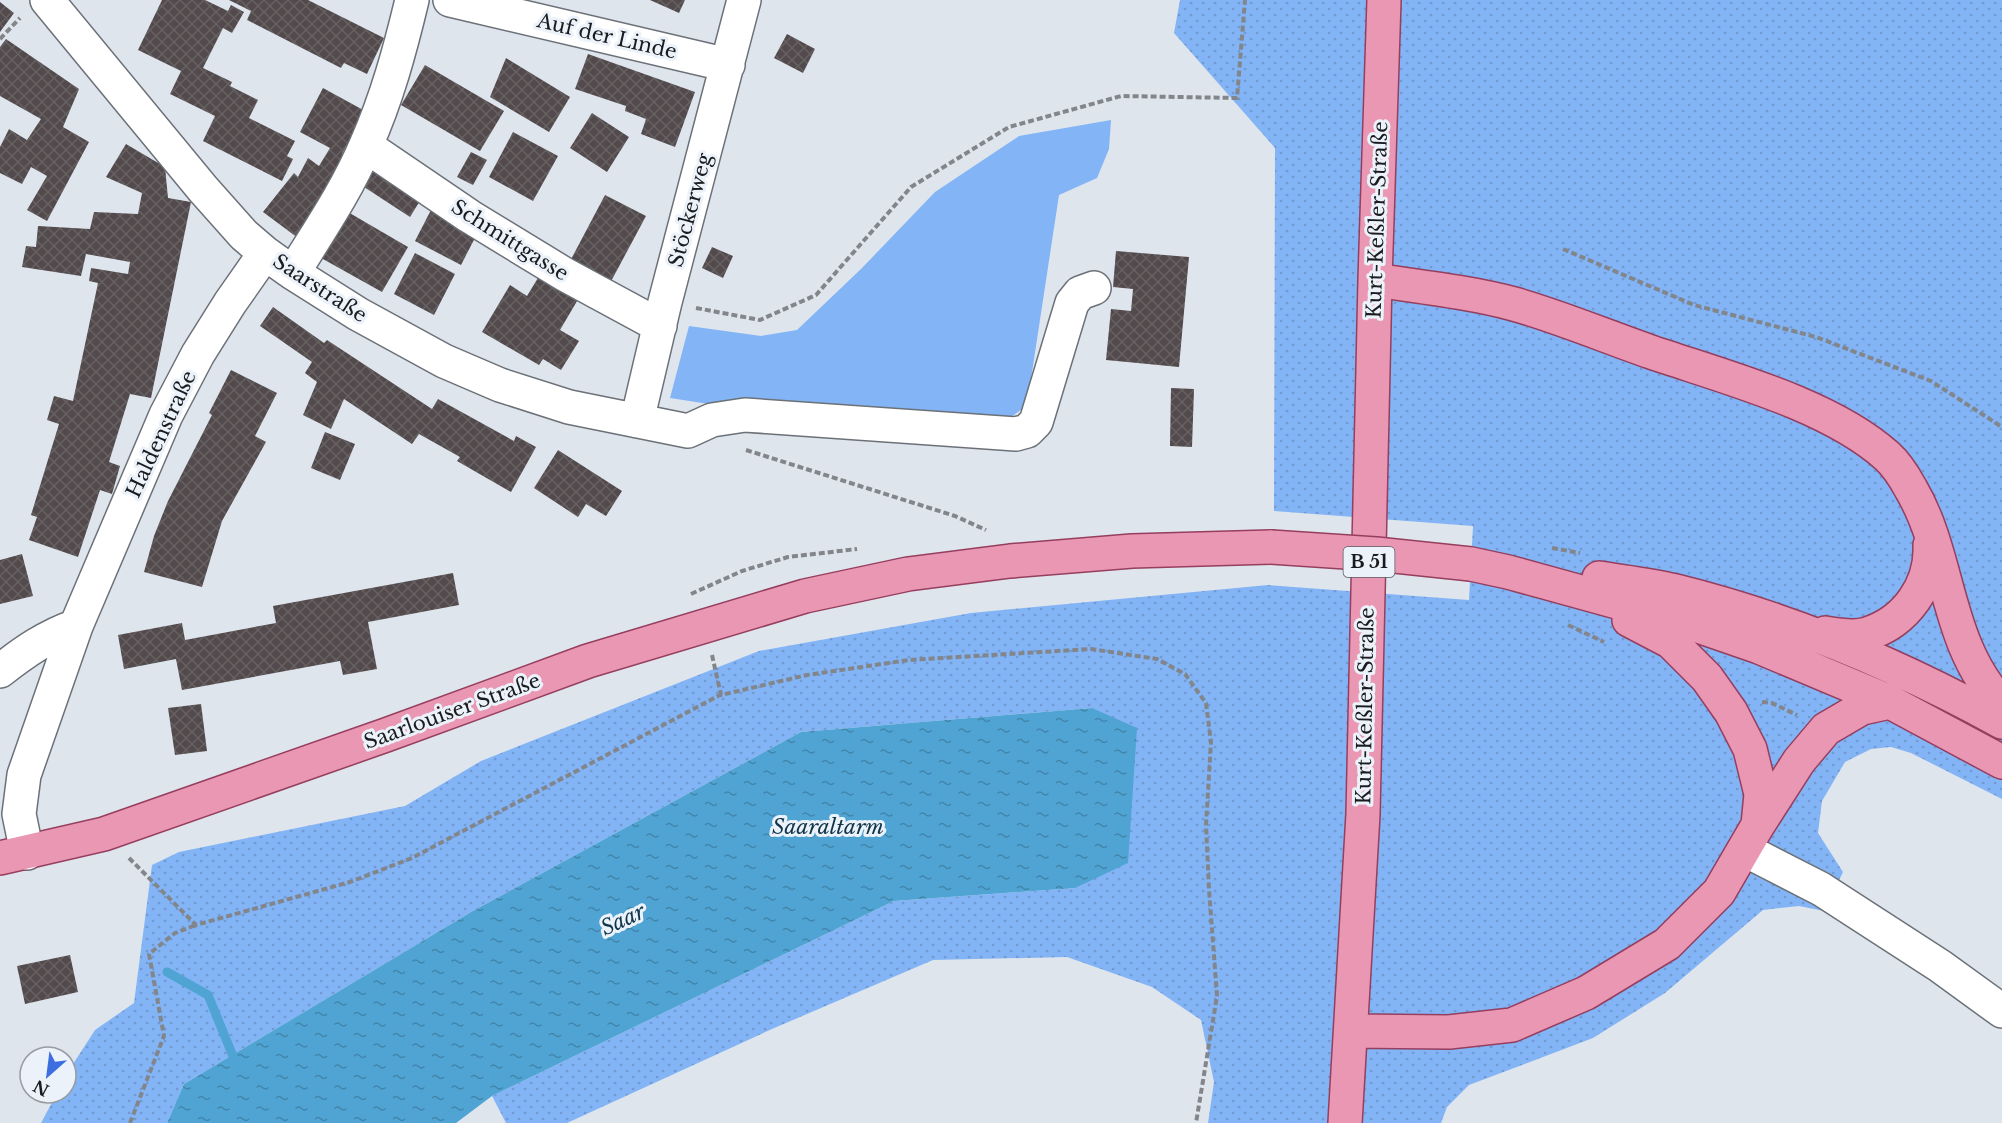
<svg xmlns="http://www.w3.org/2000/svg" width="2002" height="1123" font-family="'Libre Baskerville',serif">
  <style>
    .grass { fill: url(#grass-dots) }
    .green { fill: #83b4f5 }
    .water { fill: url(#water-ripples) }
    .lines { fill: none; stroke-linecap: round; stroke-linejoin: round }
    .stream { stroke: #4fa4d4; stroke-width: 9 }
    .building { fill: url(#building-cross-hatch) }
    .minor-casing { stroke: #6c7178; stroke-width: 36 }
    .major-casing { stroke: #963e5e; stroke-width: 36 }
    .path { stroke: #82868b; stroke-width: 4; stroke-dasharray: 6 3; stroke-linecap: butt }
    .minor { stroke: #fff; stroke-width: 33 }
    .major { stroke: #e997b3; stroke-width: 33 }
    .major-bridge-casing { stroke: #963e5e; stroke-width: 36; stroke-linecap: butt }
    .major-bridge { stroke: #e997b3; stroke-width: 33 }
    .labels { text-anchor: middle; stroke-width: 6; stroke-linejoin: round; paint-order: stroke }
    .shield { fill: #ecf2fa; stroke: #585c60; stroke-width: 1.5 }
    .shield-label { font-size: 18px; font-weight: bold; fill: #191b1e }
    .street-label { font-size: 20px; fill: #191b1e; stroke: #ecf2fa }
    .water-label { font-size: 21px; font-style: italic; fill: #10354a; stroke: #ecf2fa }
  </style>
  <defs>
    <pattern id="grass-dots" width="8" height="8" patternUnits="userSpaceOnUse" patternTransform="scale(1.5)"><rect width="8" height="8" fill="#83b4f5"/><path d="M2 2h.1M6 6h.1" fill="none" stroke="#719ad2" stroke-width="1.8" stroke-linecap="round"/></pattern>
    <pattern id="water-ripples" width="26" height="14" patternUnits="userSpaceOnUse" patternTransform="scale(1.5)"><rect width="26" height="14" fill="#4fa4d4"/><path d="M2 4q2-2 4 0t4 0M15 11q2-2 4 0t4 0" fill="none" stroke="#4185ab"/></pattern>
    <pattern id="building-cross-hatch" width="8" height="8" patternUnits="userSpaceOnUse" patternTransform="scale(1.5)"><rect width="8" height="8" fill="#524a4c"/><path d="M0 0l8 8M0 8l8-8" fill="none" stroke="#676162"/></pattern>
  </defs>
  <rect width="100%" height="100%" fill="#dfe5ed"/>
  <path class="grass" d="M 1180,0 L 2002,0 L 2002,799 L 1911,753 L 1891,747 L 1871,749 L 1845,762 L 1822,801 L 1818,833 L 1843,872 L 1824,911 L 1799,906 L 1763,910 L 1665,993 L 1593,1038 L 1469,1085 L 1447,1107 L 1441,1123 L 1208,1123 L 1214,1082 L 1201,1020 L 1152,987 L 1067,957 L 933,960 L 772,1029 L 567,1123 L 506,1123 L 492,1096 L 894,901 L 1075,888 L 1092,708 L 801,732 L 471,912 L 184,1084 L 167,1123 L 41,1123 L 57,1093 L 66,1093 L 66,1075 L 95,1030 L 134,1003 L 152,865 L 179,852 L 405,806 L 481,761 L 759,651 L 971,613 L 1268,585 L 1469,600 L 1473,526 L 1274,511 L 1275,148 L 1174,33 Z"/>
  <path class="green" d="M 1111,120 L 1109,149 L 1097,178 L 1059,195 L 1029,392 L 1022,409 L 1007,420 L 722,406 L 670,398 L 689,326 L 761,336 L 797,330 L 862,268 L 935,192 L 1019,136 Z"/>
  <path class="water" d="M 1092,708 L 1137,728 L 1128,863 L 1075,888 L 894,901 L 492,1096 L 456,1123 L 167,1123 L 184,1084 L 471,912 L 801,732 Z"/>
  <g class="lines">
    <path class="stream" d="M 167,972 L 208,995 L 237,1066"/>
  </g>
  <path class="building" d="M 162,0 L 205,0 L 228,11 L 231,5 L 244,12 L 232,33 L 223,28 L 203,68 L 232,82 L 230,86 L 258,100 L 249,118 L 295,141 L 287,156 L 293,159 L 282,181 L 203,141 L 215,116 L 170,94 L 181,71 L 138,50 Z
    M 229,0 L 308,0 L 384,38 L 367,74 L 344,63 L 341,68 L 247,20 L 251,11 Z
    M 650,0 L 685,0 L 679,13 Z
    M 0,2 L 14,13 L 0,32 Z
    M 787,34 L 815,49 L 803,73 L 774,58 Z
    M 6,39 L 79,89 L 63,127 L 89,142 L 47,221 L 27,210 L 47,176 L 31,167 L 22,184 L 0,173 L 0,147 L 9,129 L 27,140 L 41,119 L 0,96 L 0,47 Z
    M 588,54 L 695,92 L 675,147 L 641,134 L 646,119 L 625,111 L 626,106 L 575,89 Z
    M 506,58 L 570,97 L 549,132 L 490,97 Z
    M 425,65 L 504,111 L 480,151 L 401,105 Z
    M 323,88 L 365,111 L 342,154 L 348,158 L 298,238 L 263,212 L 294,173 L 298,177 L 308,158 L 319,166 L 330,148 L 300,132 Z
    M 592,113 L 629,137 L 607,172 L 570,148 Z
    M 513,132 L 558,156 L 533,201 L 489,177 Z
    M 126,144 L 165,167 L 168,198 L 191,202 L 151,398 L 130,394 L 109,462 L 120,466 L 112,494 L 100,490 L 78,557 L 29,540 L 37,517 L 31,515 L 59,424 L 47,420 L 54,396 L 73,401 L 98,283 L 89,281 L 91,268 L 128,274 L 130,262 L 86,254 L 81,276 L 22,267 L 26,246 L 36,247 L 38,226 L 90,229 L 94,212 L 138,214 L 142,193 L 106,177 Z
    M 471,152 L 487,160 L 473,185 L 457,177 Z
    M 374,164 L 423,196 L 410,217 L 361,185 Z
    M 605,195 L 646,216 L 608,287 L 568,265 Z
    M 341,208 L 408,247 L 382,292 L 314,254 Z
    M 432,208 L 478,232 L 461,265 L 415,241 Z
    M 712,247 L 733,256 L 723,278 L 702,268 Z
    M 1116,251 L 1189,257 L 1179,367 L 1106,360 L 1111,309 L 1131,311 L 1133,289 L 1113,287 Z
    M 415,253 L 455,274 L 434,315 L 394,294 Z
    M 541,273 L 580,296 L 560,330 L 579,341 L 561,370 L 543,359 L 539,365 L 482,332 L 510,285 L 527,296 Z
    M 273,307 L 324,343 L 327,340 L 432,409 L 438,399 L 514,441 L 516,436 L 536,447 L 511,492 L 457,461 L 460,457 L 419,434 L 412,444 L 344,399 L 331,429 L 303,415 L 317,382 L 305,373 L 312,362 L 260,326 Z
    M 231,370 L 277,393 L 255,436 L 266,442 L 222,521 L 202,587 L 144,572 L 154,536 L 168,501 L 212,415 L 209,413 Z
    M 1171,388 L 1194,389 L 1192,447 L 1170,446 Z
    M 325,432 L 355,444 L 340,480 L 311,468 Z
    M 558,450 L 622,491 L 606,516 L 586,504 L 578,517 L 534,488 Z
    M 22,554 L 33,596 L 0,604 L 0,560 Z
    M 453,573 L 459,605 L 368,622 L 377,669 L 343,675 L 340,661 L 182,690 L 176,659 L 124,669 L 118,635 L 182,623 L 185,640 L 276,623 L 273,606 Z
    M 201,704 L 207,751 L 175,755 L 168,708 Z
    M 70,955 L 78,992 L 25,1004 L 17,966 Z"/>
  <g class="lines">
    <g class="minor-casing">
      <path id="minor" d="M 47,0 L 203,189 L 244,235 L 265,253 L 293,273 L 358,314 L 444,361 L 500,385 L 569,407 L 688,431 L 712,420 L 745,415 L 1016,434 L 1027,431 L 1036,422 L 1072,303 L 1080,293 L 1094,288
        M 450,0 L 728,65
        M 366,146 L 469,216 L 564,274 L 660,326
        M 293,273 C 319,231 347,190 366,145 C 387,98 400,50 412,0
        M 637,421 L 665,302 L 744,0
        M 0,671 C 24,652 47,636 76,626
        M 1745,850 L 1821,889 L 1940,966 L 2002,1011
        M 27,853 L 19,814 L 24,775 L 76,626 L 166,415 L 198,354 L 230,303 L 265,253"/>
    </g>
    <g class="major-casing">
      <path id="major" d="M 1375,280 C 1421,287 1469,292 1514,304 C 1560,317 1605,336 1651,352 C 1724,377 1829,404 1887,456 C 1896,464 1905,478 1911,489 C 1951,557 1944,643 2002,704
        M 1471,564 L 1508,572 L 1675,618 L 1759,647 L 1890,702 L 2002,762
        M 1599,578 C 1624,582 1651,585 1676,591 C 1789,619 1900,666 2002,722
        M 1629,620 L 1671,642 L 1707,678 L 1731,712 L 1750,749 L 1761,794 L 1758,825
        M 1825,633 C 1837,635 1855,638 1867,634 C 1906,622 1932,585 1930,545
        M 0,858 L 104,834 L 386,735 L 588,661 L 805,596 L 908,574 L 1010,561 L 1132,551 L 1271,547
        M 1351,1031 L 1449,1032 L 1512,1025 L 1586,993 L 1667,944 L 1719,892 L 1758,825 L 1799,761 L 1826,729 L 1862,708 L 1890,702
        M 1345,1123 L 1363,814 L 1375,280 L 1384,0"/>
    </g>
    <path class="path" d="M 0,39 L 20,18
      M 1563,249 L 1694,305 L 1816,337 L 1931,381 L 2002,427
      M 696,308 L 760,320 L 816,295 L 911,187 L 1009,127 L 1121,96 L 1237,98 L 1245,0
      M 746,450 L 955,516 L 986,530
      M 1552,548 L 1580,553
      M 691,594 L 742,571 L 788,557 L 857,549
      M 1568,625 L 1604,642
      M 712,655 L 721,695 L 807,675 L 909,660 L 1091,649 L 1157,659 L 1185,674 L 1206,703 L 1211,742 L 1206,825 L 1209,889 L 1217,996 L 1196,1123
      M 1762,702 L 1772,703 L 1797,715
      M 129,858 L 196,925 L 350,882 L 412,858 L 720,695
      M 130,1123 L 164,1036 L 149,954 L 175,933 L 196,925"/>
    <use href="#minor" class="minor"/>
    <use href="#major" class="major"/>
    <g class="major-bridge-casing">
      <path id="major-bridge" d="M 1271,547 L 1376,554 L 1471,564"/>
    </g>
    <use href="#major-bridge" class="major-bridge"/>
  </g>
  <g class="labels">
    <rect class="shield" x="1343.5" y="547" width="51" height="30" rx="4.5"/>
    <g class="shield-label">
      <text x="1369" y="568">B 51</text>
    </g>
    <g class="street-label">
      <text transform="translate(607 36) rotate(13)" y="7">Auf der Linde</text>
      <text transform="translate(690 210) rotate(-75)" y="7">Stöckerweg</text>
      <text transform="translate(1377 220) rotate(-88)" y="7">Kurt-Keßler-Straße</text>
      <text transform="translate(510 240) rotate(32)" y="7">Schmittgasse</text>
      <text transform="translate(320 288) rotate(33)" y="7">Saarstraße</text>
      <text transform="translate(161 434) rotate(-65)" y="7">Haldenstraße</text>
      <text transform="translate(1365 706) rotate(-89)" y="7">Kurt-Keßler-Straße</text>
      <text transform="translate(452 711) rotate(-20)" y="7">Saarlouiser Straße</text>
    </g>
    <g class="water-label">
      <text x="828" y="834">Saaraltarm</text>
      <text transform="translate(623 920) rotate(-25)" y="7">Saar</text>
    </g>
  </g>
  <g transform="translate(48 1075) rotate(208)"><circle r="28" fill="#ecf2fa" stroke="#989ca2" stroke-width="1.5"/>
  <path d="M0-4.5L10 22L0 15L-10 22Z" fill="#3c6edf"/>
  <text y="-9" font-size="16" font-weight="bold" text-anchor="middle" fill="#191b1e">N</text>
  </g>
</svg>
